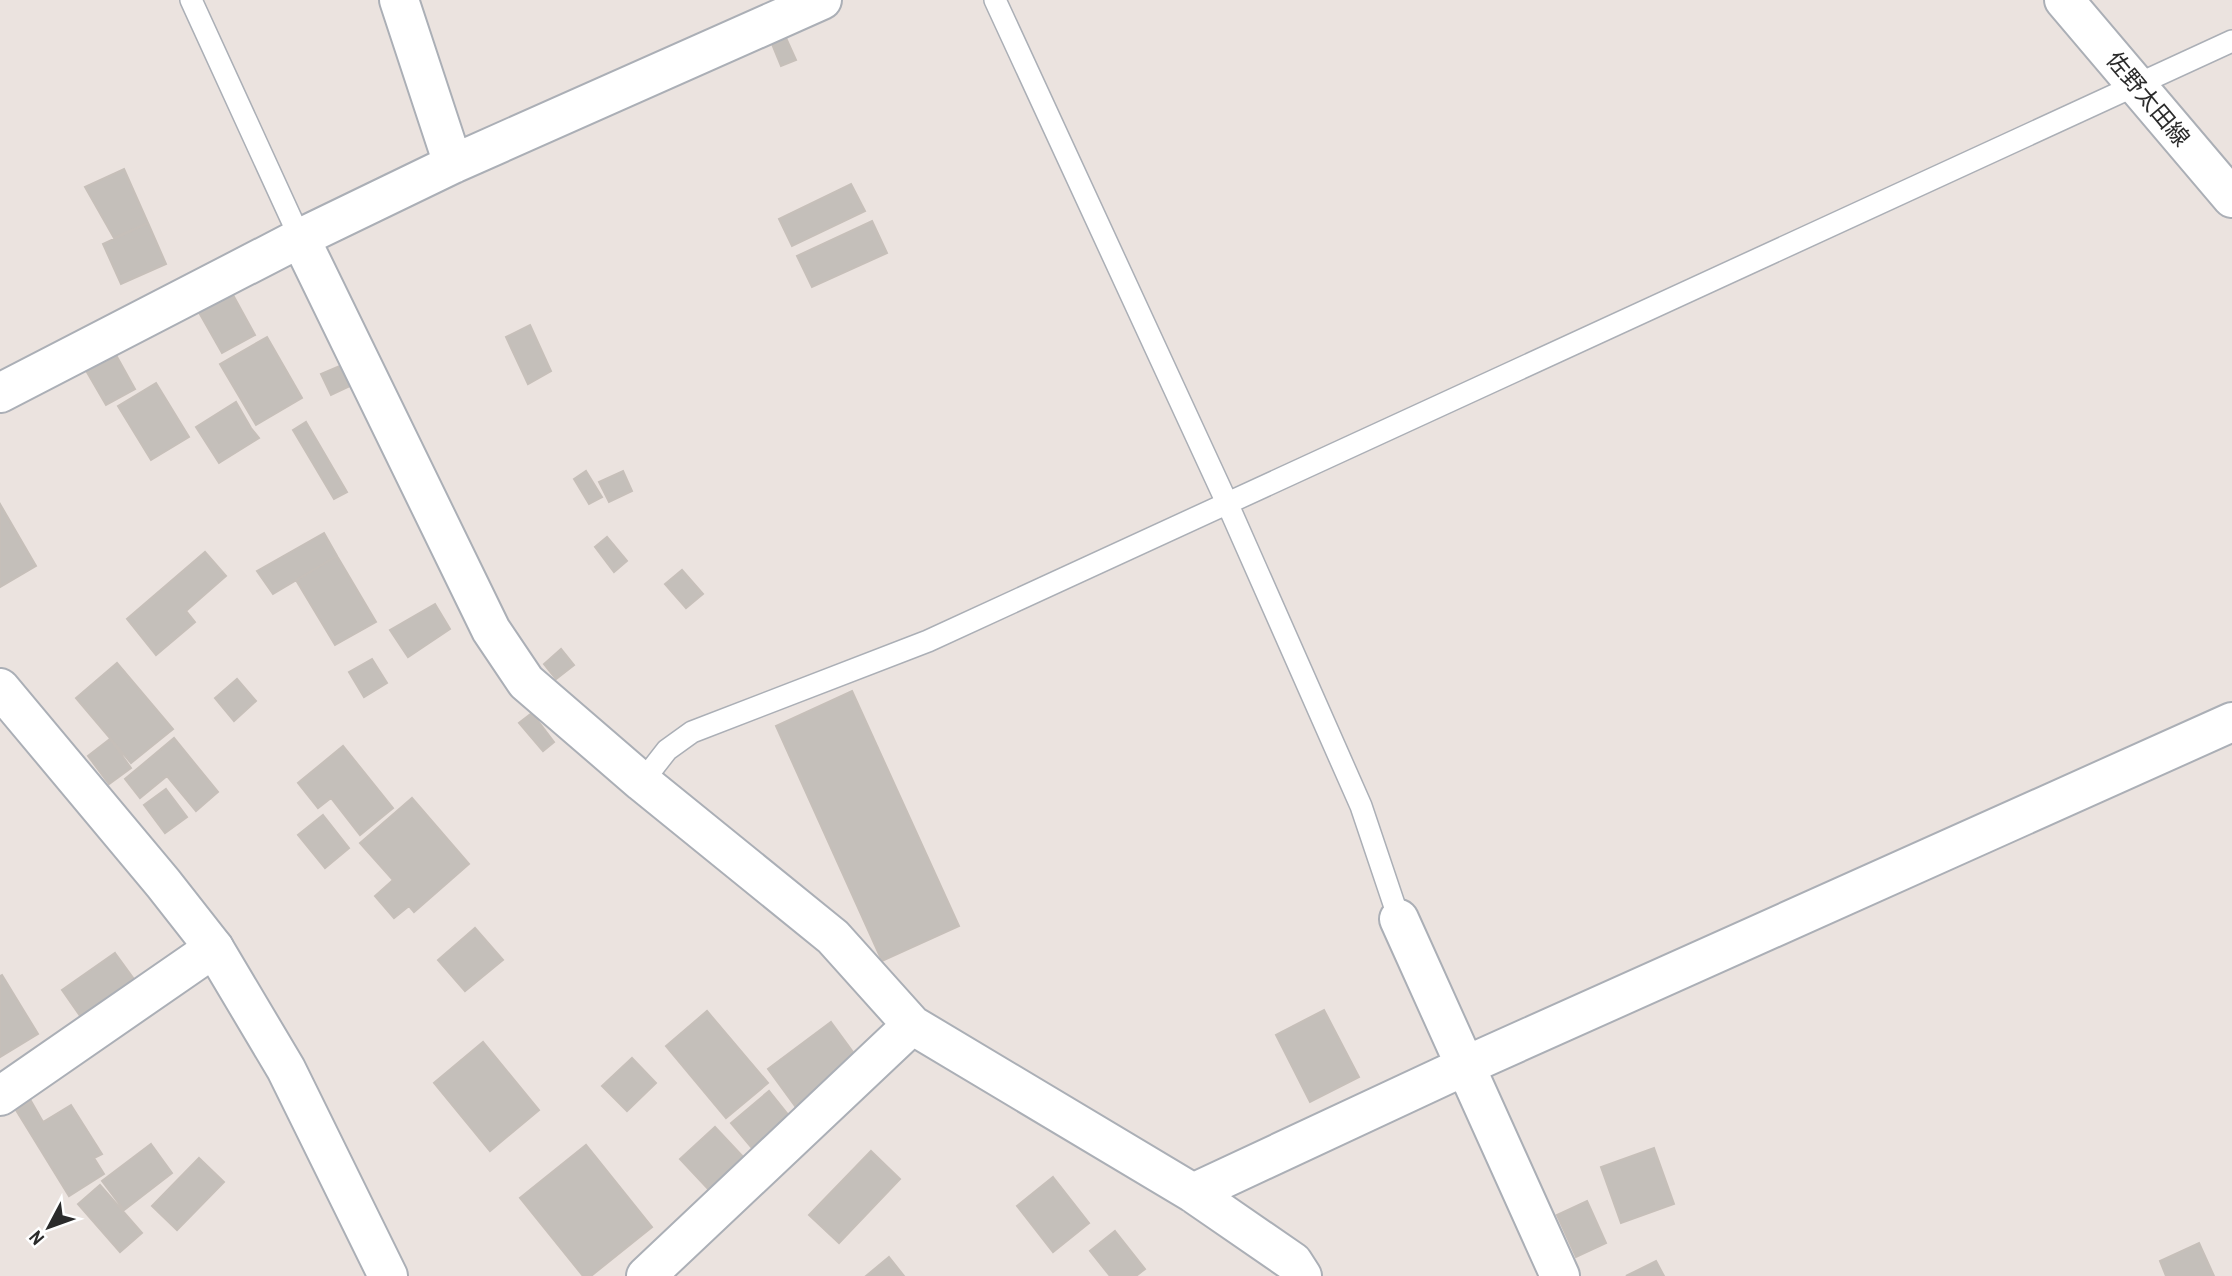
<svg xmlns="http://www.w3.org/2000/svg" width="2232" height="1276" font-family="'Archivo Narrow','Noto Sans JP',sans-serif">
  <style>
    .building { fill: #c4bfba; stroke: #c6bfb9; stroke-width: 2 }
    .lines { fill: none; stroke-linecap: round; stroke-linejoin: round }
    .lane-casing { stroke: #abafb6; stroke-width: 24 }
    .street-casing { stroke: #abafb6; stroke-width: 42 }
    .secondary-casing { stroke: #abafb6; stroke-width: 42 }
    .lane { stroke: #fff; stroke-width: 21 }
    .street { stroke: #fff; stroke-width: 38 }
    .secondary { stroke: #fff; stroke-width: 38 }
    .labels { text-anchor: middle; stroke-width: 7; stroke-linejoin: round; paint-order: stroke }
    .street-label { font-size: 23px; fill: #2b2b2b; stroke: #fff }
  </style>
  <rect width="100%" height="100%" fill="#ebe3df"/>
  <path class="building" d="M 786,38 L 796,60 L 781,66 L 772,44 Z
    M 124,169 L 148,223 L 114,238 L 85,187 Z
    M 851,184 L 865,211 L 792,246 L 779,219 Z
    M 872,221 L 887,253 L 812,287 L 797,256 Z
    M 148,223 L 166,264 L 121,284 L 103,244 Z
    M 227,284 L 255,335 L 222,353 L 193,302 Z
    M 530,325 L 551,371 L 528,384 L 506,337 Z
    M 267,337 L 302,398 L 256,425 L 220,364 Z
    M 111,346 L 135,389 L 106,405 L 81,362 Z
    M 342,365 L 352,385 L 331,395 L 321,374 Z
    M 156,383 L 189,437 L 151,460 L 118,406 Z
    M 236,402 L 251,428 L 259,438 L 219,463 L 196,427 Z
    M 306,422 L 347,492 L 334,499 L 293,430 Z
    M 586,471 L 602,497 L 589,504 L 574,479 Z
    M 623,471 L 632,491 L 609,502 L 599,482 Z
    M 0,504 L 36,566 L 0,587 Z
    M 324,533 L 337,556 L 273,594 L 257,571 Z
    M 607,537 L 627,561 L 614,572 L 595,547 Z
    M 205,552 L 226,576 L 186,611 L 195,622 L 156,655 L 127,619 Z
    M 337,556 L 376,622 L 335,645 L 296,580 Z
    M 682,570 L 703,594 L 686,608 L 665,584 Z
    M 435,604 L 450,629 L 408,657 L 390,630 Z
    M 561,649 L 574,665 L 556,679 L 544,664 Z
    M 372,659 L 387,683 L 364,697 L 349,672 Z
    M 117,663 L 173,729 L 131,763 L 76,698 Z
    M 237,679 L 256,701 L 234,721 L 215,698 Z
    M 852,691 L 959,926 L 882,961 L 776,726 Z
    M 532,713 L 554,742 L 543,751 L 519,723 Z
    M 174,738 L 218,792 L 196,811 L 167,776 L 140,798 L 125,779 Z
    M 110,739 L 131,768 L 109,784 L 88,756 Z
    M 343,746 L 393,808 L 360,835 L 331,798 L 318,808 L 298,783 Z
    M 166,789 L 187,817 L 165,833 L 144,805 Z
    M 412,798 L 469,864 L 414,912 L 409,906 L 394,918 L 375,896 L 393,880 L 360,843 Z
    M 323,815 L 349,848 L 325,868 L 298,835 Z
    M 475,928 L 503,960 L 465,991 L 438,960 Z
    M 115,953 L 139,986 L 85,1023 L 62,990 Z
    M 2,975 L 38,1034 L 0,1057 L 0,976 Z
    M 1324,1010 L 1359,1077 L 1310,1102 L 1276,1035 Z
    M 707,1011 L 768,1083 L 726,1118 L 666,1046 Z
    M 831,1022 L 861,1063 L 798,1110 L 768,1069 Z
    M 483,1042 L 539,1110 L 490,1151 L 434,1083 Z
    M 632,1058 L 656,1083 L 627,1111 L 602,1086 Z
    M 769,1091 L 790,1117 L 752,1148 L 731,1123 Z
    M 31,1101 L 43,1122 L 71,1105 L 102,1154 L 94,1158 L 104,1174 L 69,1196 L 16,1110 Z
    M 715,1127 L 746,1160 L 711,1192 L 680,1159 Z
    M 151,1144 L 172,1173 L 124,1210 L 102,1181 Z
    M 586,1145 L 652,1227 L 591,1276 L 583,1276 L 520,1198 Z
    M 1654,1148 L 1674,1204 L 1621,1223 L 1601,1167 Z
    M 871,1151 L 900,1179 L 839,1243 L 809,1215 Z
    M 199,1158 L 224,1182 L 177,1230 L 152,1206 Z
    M 1053,1177 L 1089,1223 L 1053,1252 L 1017,1206 Z
    M 100,1185 L 142,1233 L 120,1252 L 78,1204 Z
    M 1587,1201 L 1606,1243 L 1576,1257 L 1557,1215 Z
    M 1115,1231 L 1145,1269 L 1136,1276 L 1110,1276 L 1090,1251 Z
    M 2199,1243 L 2214,1276 L 2166,1276 L 2160,1261 Z
    M 889,1257 L 904,1276 L 866,1276 Z
    M 1656,1261 L 1664,1276 L 1626,1276 Z"/>
  <g class="lines">
    <g class="lane-casing">
      <path id="lane" d="M 191,0 L 300,238
        M 995,0 L 1228,505 L 1361,806 L 1399,919
        M 642,782 L 667,750 L 692,732 L 928,641 L 2232,41"/>
    </g>
    <g class="street-casing">
      <path id="street" d="M 399,0 L 453,164
        M 300,238 L 491,630 L 526,682 L 642,782 L 833,937 L 912,1025 L 1193,1193 L 1293,1262 L 1302,1276
        M 0,393 L 300,238 L 453,164 L 822,0
        M 1399,919 L 1560,1276
        M 0,1096 L 214,948
        M 1193,1193 L 1465,1066 L 2232,722
        M 646,1276 L 912,1025"/>
    </g>
    <g class="secondary-casing">
      <path id="secondary" d="M 2064,0 L 2232,198
        M 0,688 L 163,883 L 214,948 L 286,1069 L 388,1276"/>
    </g>
    <use href="#lane" class="lane"/>
    <use href="#street" class="street"/>
    <use href="#secondary" class="secondary"/>
  </g>
  <g class="labels">
    <g class="street-label">
      <text transform="translate(2148 99) rotate(50)" y="8">佐野太田線</text>
    </g>
  </g>
  <g transform="translate(49 1227) rotate(229)" stroke="#ffffff" stroke-width="5" paint-order="stroke">
  <path d="M0-5L12 26L0 18L-12 26Z" fill="#2b2b2b"/>
  <text y="-10" font-size="19" font-weight="bold" text-anchor="middle" fill="#2b2b2b">N</text>
  </g>
</svg>
